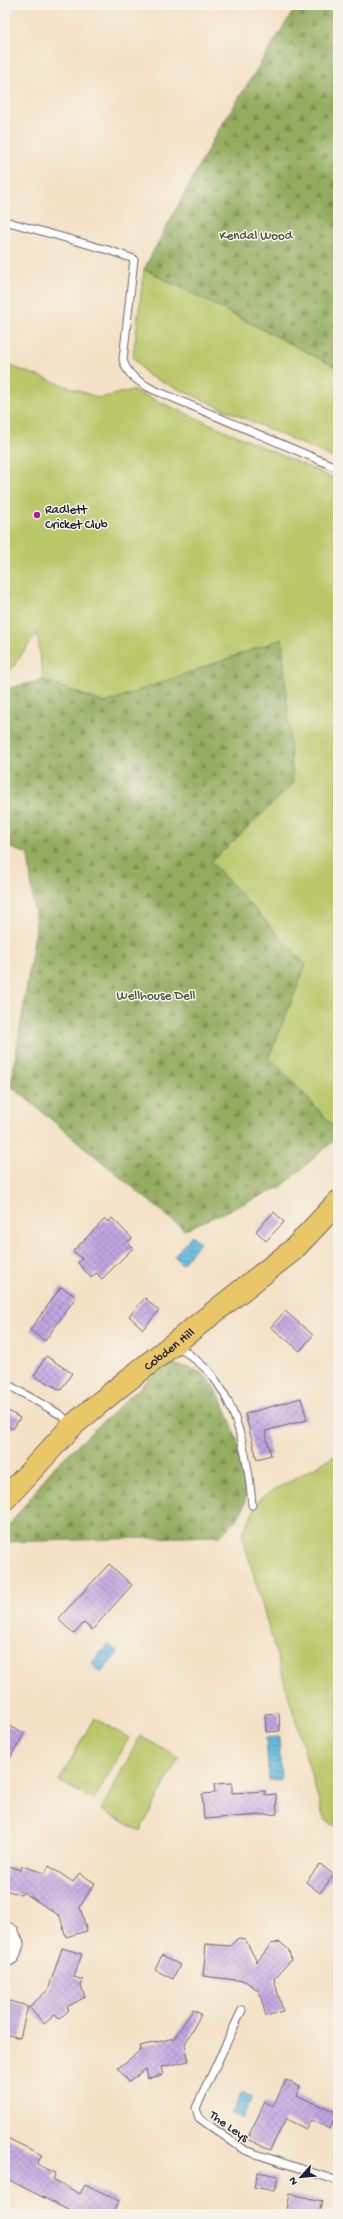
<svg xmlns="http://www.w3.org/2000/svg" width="343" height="2219" font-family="'Gochi Hand',sans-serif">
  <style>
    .green { fill: #bac86a; stroke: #6e7552 }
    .forest { fill: url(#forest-firs); stroke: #5a674c }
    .water { fill: url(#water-rules); stroke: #426e8d }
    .building { fill: url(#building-cross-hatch) }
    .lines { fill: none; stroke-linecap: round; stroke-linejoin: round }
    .service-casing { stroke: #6c656c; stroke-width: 9 }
    .minor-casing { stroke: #6c656c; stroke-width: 17 }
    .primary-casing { stroke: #6c656c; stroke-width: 24 }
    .service { stroke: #fff; stroke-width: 7 }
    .minor { stroke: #fff; stroke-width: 15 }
    .primary { stroke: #e9c769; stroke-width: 22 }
    .poi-dot { fill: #b5179e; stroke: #f7f3e8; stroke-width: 1.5 }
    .labels { text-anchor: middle; stroke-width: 3; stroke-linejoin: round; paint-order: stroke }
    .park-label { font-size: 13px; fill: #505449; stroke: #f7f3e8 }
    .poi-label { font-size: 13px; fill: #22223b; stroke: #f7f3e8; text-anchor: start }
    .street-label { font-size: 13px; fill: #22223b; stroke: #f7f3e8 }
  </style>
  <defs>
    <pattern id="forest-firs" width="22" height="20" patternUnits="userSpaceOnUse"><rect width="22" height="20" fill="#93ac5e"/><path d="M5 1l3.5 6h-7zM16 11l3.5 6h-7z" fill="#788c4f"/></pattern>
    <pattern id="water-rules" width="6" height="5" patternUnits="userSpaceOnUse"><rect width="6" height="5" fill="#62b9df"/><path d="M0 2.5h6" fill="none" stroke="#5096b6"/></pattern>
    <pattern id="building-cross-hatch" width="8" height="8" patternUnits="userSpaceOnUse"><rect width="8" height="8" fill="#c1a6e2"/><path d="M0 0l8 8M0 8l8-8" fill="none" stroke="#9c87b8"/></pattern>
  </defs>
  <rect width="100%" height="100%" fill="#f7f3e8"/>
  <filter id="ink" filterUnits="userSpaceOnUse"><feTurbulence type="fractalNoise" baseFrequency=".025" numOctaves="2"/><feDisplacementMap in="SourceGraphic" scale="8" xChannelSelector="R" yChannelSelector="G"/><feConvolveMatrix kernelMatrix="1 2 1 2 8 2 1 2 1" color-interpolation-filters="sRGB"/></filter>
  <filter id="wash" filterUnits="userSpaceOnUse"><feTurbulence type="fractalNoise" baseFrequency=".012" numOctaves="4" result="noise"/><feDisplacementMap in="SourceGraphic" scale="16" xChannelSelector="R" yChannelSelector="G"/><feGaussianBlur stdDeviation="0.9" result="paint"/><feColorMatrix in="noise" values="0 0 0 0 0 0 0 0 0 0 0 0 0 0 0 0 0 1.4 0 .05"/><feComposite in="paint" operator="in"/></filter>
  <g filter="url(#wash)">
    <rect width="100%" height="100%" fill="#f4e1c6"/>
    <path class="green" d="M 144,269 L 338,368 L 338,460 L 147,375 L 133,357 Z
      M 5,364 L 99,398 L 133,390 L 338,480 L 338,1131 L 269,1057 L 306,965 L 211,862 L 293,784 L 282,639 L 105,703 L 43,680 L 37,633 L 11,670 L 5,673 Z
      M 338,1454 L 338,1814 L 335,1826 L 324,1819 L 242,1535 L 260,1498 Z
      M 94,1718 L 129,1738 L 94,1800 L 59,1781 Z
      M 140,1736 L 179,1757 L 140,1831 L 101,1810 Z"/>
    <path class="forest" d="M 297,5 L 338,5 L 338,368 L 144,269 L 215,136 Z
      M 282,639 L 293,784 L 211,862 L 306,965 L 269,1057 L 338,1131 L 338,1137 L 281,1187 L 184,1230 L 11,1086 L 36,927 L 28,854 L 5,846 L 5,689 L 43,680 L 105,703 Z
      M 166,1363 C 177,1366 192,1367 201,1373 C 226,1388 254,1481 243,1508 C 239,1519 228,1528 220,1536 L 5,1542 L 5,1531 L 52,1469 Z"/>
    <path class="water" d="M 192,1235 L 200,1243 L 182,1264 L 174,1256 Z
      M 108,1644 L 118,1653 L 101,1673 L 91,1664 Z
      M 279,1737 L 281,1780 L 269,1780 L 266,1738 Z
      M 242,2092 L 252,2097 L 242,2119 L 232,2114 Z"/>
    <g id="blocks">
      <path class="building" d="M 274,1212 L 284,1222 L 266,1241 L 256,1231 Z
        M 112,1218 L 132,1238 L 128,1243 L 133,1248 L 102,1279 L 96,1273 L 91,1278 L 78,1263 L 82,1259 L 73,1251 L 105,1219 L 108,1222 Z
        M 61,1287 L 76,1297 L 45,1341 L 30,1330 Z
        M 145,1298 L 159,1311 L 143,1329 L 129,1316 Z
        M 285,1311 L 313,1335 L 300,1351 L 271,1327 Z
        M 46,1356 L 72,1373 L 61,1390 L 34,1376 Z
        M 301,1398 L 307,1420 L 265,1431 L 271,1455 L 257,1459 L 245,1414 Z
        M 5,1409 L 20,1418 L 13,1429 L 5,1424 Z
        M 109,1564 L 132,1585 L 92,1630 L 84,1623 L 74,1634 L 58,1619 Z
        M 279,1713 L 280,1731 L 266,1732 L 265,1714 Z
        M 5,1724 L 24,1734 L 5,1767 Z
        M 232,1783 L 232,1793 L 265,1791 L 265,1795 L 276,1794 L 277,1814 L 204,1819 L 202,1794 L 215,1793 L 214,1784 Z
        M 320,1864 L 334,1875 L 320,1893 L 306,1882 Z
        M 9,1866 L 21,1870 L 22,1866 L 45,1873 L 49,1866 L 73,1882 L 79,1873 L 95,1883 L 80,1907 L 87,1931 L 66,1937 L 60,1916 L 23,1892 L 21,1895 L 5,1890 L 5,1878 Z
        M 238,1938 L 245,1939 L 257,1962 L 271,1944 L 280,1942 L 289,1950 L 291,1960 L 274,1979 L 283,2011 L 266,2016 L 259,1991 L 245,1981 L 203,1976 L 206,1944 L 230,1946 Z
        M 62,1948 L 82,1954 L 74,1977 L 83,1980 L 81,1985 L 85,1997 L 67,2007 L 69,2010 L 59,2019 L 55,2015 L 44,2024 L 29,2007 L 48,1990 Z
        M 162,1955 L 180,1965 L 173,1979 L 155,1970 Z
        M 5,2000 L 28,2006 L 20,2038 L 5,2034 Z
        M 193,2010 L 201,2014 L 185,2044 L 189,2061 L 161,2067 L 163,2075 L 148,2078 L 146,2069 L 129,2082 L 118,2068 L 141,2050 L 140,2046 L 174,2038 Z
        M 286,2080 L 300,2087 L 296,2095 L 338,2113 L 330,2129 L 311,2120 L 306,2129 L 286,2119 L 270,2150 L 247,2139 L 265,2102 L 273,2106 Z
        M 5,2137 L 42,2155 L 37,2164 L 56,2173 L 53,2179 L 80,2194 L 85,2184 L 119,2201 L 112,2214 L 76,2214 L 5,2178 Z
        M 258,2172 L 278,2176 L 275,2191 L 254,2187 Z
        M 290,2194 L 322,2201 L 319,2214 L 286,2214 Z"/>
    </g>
  </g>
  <g filter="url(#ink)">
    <use href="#blocks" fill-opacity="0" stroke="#6c656c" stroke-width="1"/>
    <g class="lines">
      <g class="service-casing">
        <path id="service" d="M 5,221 L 108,250 L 134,259 L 123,360 C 127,375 139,382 152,389 L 338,468
          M 177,1345 C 189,1355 205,1365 214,1378 C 239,1411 249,1464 252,1505
          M 5,1383 L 61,1415 L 71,1424
          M 242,2010 L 196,2108 L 199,2118 L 244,2150 L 338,2181"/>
      </g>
      <g class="minor-casing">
        <path id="minor" d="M 5,1929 L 11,1932 L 16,1944 L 12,1956 L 5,1960"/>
      </g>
      <g class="primary-casing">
        <g id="primary">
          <path id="s1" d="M 5,1499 L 73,1425 L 119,1387 L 293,1250 L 338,1202"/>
        </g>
      </g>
      <use href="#service" class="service"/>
      <use href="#minor" class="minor"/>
      <use href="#primary" class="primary"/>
    </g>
  </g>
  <circle class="poi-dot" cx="37" cy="515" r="4"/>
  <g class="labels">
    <g class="park-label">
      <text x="256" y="239">Kendal Wood</text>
      <text x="156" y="999">Wellhouse Dell</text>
    </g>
    <g class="poi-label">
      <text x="45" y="513">Radlett<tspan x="45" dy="15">Cricket Club</tspan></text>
    </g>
    <g class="street-label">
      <text dy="5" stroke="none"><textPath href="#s1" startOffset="223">Cobden Hill</textPath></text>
      <text transform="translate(230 2125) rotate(35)" y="5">The Leys</text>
    </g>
  </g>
  <rect width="343" height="2219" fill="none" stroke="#f7f3e8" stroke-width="20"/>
  <g transform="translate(301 2177) rotate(243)" stroke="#f7f3e8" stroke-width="3" paint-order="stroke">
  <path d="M0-3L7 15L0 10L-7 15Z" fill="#22223b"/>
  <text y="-6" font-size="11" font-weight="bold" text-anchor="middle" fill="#22223b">N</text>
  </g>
</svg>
